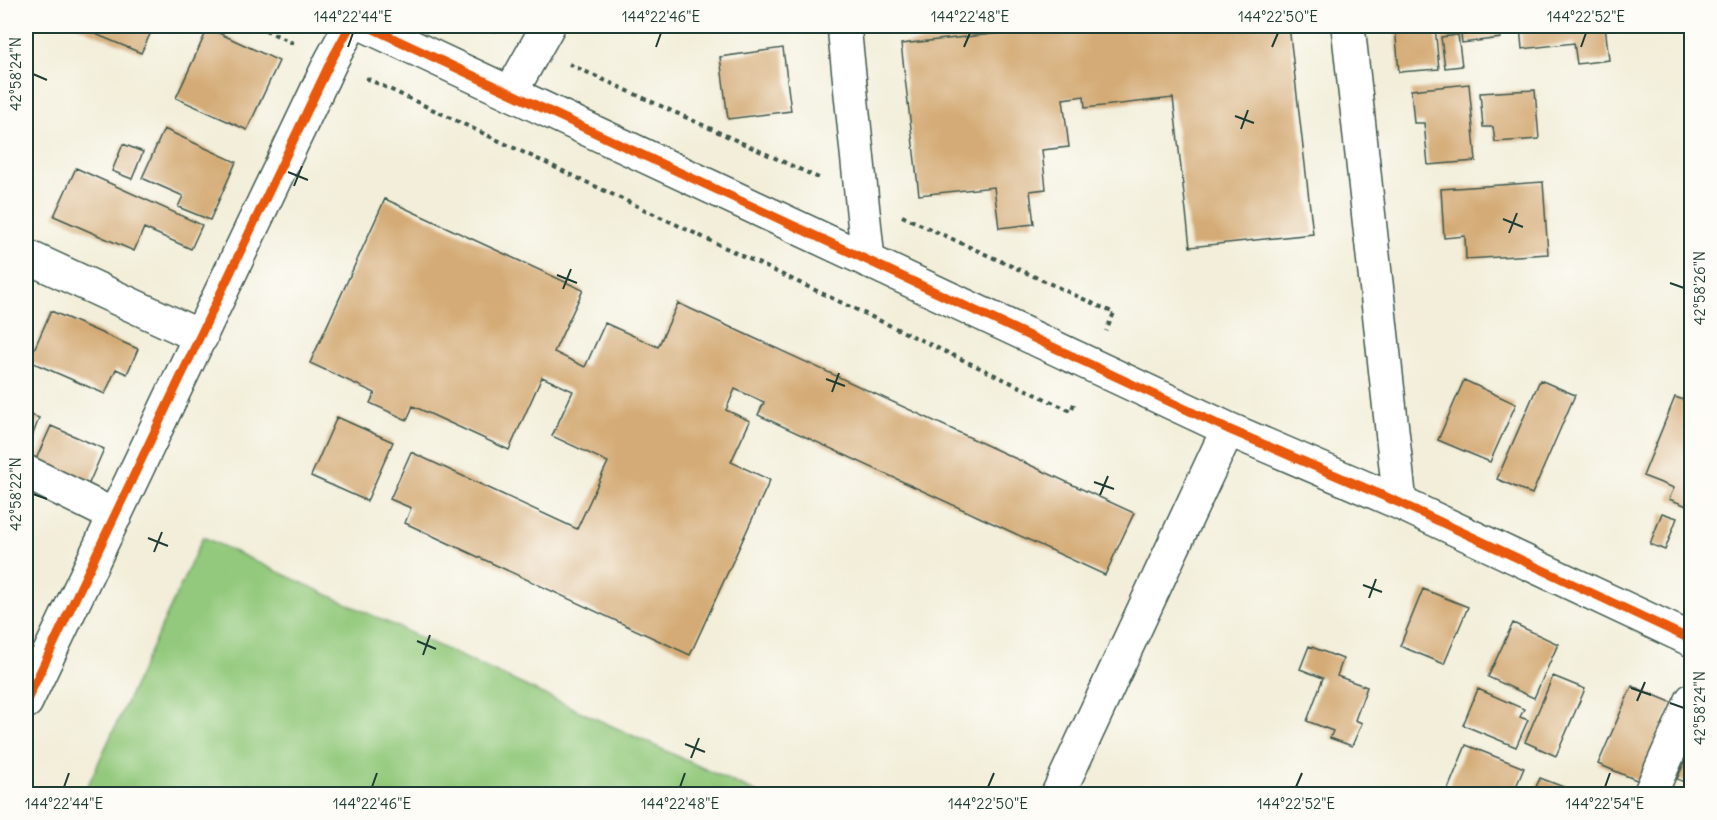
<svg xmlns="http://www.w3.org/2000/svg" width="1717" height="820" font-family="Delius,sans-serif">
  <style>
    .green { fill: #93c97c; stroke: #598358; stroke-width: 1.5 }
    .building { fill: #d4ab76 }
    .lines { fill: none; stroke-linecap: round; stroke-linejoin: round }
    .minor-casing { stroke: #3f584d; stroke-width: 36 }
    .path { stroke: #3f584d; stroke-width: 4; stroke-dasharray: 4.5 4.5; stroke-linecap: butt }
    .minor { stroke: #fff; stroke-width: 33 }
    .cycleway-casing { stroke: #fdfcf7; stroke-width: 13 }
    .cycleway { stroke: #e8590c; stroke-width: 9 }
    .ticks { fill: none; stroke: #1f3d34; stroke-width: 2 }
    .neatline { fill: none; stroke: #1f3d34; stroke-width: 2 }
    .ticks-label { font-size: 15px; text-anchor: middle; fill: #1f3d34 }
  </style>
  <rect width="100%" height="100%" fill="#fdfcf7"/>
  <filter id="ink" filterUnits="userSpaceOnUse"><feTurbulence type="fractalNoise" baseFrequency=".0167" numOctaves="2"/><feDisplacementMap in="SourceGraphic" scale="12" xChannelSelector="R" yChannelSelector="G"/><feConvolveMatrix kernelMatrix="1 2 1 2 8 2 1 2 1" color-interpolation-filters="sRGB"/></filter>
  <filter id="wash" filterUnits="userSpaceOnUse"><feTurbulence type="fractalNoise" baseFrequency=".008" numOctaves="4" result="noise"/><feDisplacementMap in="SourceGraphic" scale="24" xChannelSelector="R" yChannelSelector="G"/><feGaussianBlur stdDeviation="1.35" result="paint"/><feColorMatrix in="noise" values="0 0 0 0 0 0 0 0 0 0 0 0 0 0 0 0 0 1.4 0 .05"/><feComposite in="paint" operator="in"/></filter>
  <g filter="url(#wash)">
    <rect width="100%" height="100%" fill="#f2eed9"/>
    <path class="green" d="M 203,537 L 759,794 L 84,794 Z"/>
    <g id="blocks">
      <path class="building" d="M 76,26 L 154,26 L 141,53 Z
        M 1066,26 L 1289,26 L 1313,234 L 1190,247 L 1173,98 L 1085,108 L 1084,96 L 1063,99 L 1069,147 L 1042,150 L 1046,189 L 1030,191 L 1034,224 L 999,228 L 994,187 L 919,195 L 901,44 Z
        M 1395,26 L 1435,26 L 1439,69 L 1399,72 Z
        M 1460,26 L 1499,26 L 1501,38 L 1462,43 Z
        M 1520,26 L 1605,26 L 1609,60 L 1577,64 L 1574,43 L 1522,49 Z
        M 208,28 L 279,61 L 247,130 L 176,98 Z
        M 1458,35 L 1462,66 L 1445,68 L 1441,37 Z
        M 783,48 L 791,111 L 728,119 L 720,57 Z
        M 1469,84 L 1476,161 L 1428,165 L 1424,123 L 1414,123 L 1411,90 Z
        M 1535,90 L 1539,139 L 1495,142 L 1493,127 L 1483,127 L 1480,93 Z
        M 164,129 L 236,162 L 210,220 L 178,207 L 183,196 L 142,178 Z
        M 123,144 L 143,152 L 132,179 L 112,171 Z
        M 76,168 L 202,225 L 191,249 L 144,228 L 134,251 L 54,216 Z
        M 1543,182 L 1548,254 L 1466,259 L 1465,236 L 1444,238 L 1441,189 Z
        M 385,199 L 583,290 L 554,352 L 585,367 L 605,323 L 658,347 L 678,303 L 1134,513 L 1105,575 L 758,415 L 764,402 L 735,389 L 726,410 L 750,421 L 731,462 L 770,480 L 690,655 L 405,523 L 411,508 L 390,499 L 411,452 L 577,529 L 608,462 L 552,436 L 573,391 L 542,377 L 509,450 L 413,406 L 407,420 L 370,403 L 375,393 L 310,363 Z
        M 51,311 L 138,349 L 127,374 L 116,369 L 105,394 L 29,361 Z
        M 1464,380 L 1516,404 L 1490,462 L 1438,440 Z
        M 1540,380 L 1575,395 L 1532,494 L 1497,479 Z
        M 1675,397 L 1692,403 L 1692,508 L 1669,499 L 1674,488 L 1643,476 Z
        M 26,413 L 39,418 L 26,453 Z
        M 337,417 L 393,442 L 367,501 L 311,476 Z
        M 51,426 L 104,449 L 86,490 L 33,466 Z
        M 1662,513 L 1677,518 L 1665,550 L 1650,544 Z
        M 1423,589 L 1468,607 L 1444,664 L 1400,646 Z
        M 1513,623 L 1558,644 L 1534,698 L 1488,677 Z
        M 1309,646 L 1343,659 L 1337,676 L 1367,687 L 1355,720 L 1362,723 L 1352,746 L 1330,738 L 1333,731 L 1307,721 L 1323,678 L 1300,669 Z
        M 1553,676 L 1585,689 L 1556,756 L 1525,742 Z
        M 1632,686 L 1673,703 L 1639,781 L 1598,764 Z
        M 1478,689 L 1524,709 L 1520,717 L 1528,720 L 1516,747 L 1463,725 Z
        M 1466,745 L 1524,768 L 1513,794 L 1446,794 Z
        M 1692,746 L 1692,785 L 1677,779 Z
        M 1540,778 L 1582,794 L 1533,794 Z"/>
    </g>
  </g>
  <g filter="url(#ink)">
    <use href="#blocks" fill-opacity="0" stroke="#3f584d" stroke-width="1.5"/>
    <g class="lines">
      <g class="minor-casing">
        <path id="minor" d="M 367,26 L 1228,429 L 1400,503 L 1692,640
          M 844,26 L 868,260
          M 1348,26 L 1400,503
          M 511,92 L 548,26
          M 26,256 L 201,337
          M 26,472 L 115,516
          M 26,702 L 331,61 L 350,26
          M 1058,794 L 1228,429
          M 1650,794 L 1692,700"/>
      </g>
      <path class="path" d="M 257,26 L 297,45
        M 484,26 L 499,32
        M 569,64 L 821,179
        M 366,78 L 1071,411 L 1075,401
        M 902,216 L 1114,313 L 1106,331"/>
      <use href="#minor" class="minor"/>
      <g class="cycleway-casing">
        <path id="cycleway" d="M 367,26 L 1228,429 L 1400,503 L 1692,640
          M 26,702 L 331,61 L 350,26"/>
      </g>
      <use href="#cycleway" class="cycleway"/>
    </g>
  </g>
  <path class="ticks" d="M 348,47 L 353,33M 656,47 L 661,33M 964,47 L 970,33M 1272,47 L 1278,33M 1581,47 L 1586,33M 33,74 L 47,80M 1235,116 L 1254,123M 1241,129 L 1248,110M 288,172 L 308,180M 294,186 L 302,166M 1503,219 L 1523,227M 1509,233 L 1517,213M 557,275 L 577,283M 1670,283 L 1684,288M 563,289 L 571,269M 826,379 L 845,386M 832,392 L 839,373M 1094,482 L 1114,489M 33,494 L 47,499M 1100,495 L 1108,476M 148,538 L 168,546M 154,552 L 162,532M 1363,585 L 1382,592M 1369,598 L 1376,579M 417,641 L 436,649M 423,655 L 430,635M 1631,688 L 1651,695M 1637,701 L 1645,682M 1670,703 L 1684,708M 685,744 L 705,752M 691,758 L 699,738M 64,787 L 69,773M 372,787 L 377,773M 680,787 L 685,773M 988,787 L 994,773M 1296,787 L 1302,773M 1605,787 L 1610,773"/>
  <rect width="1717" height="820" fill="none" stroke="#fdfcf7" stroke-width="66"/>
  <rect x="33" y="33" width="1651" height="754" class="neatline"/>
  <g class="ticks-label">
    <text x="353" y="22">144°22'44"E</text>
    <text x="661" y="22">144°22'46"E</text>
    <text x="970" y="22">144°22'48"E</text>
    <text x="1278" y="22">144°22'50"E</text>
    <text x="1586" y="22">144°22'52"E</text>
    <text transform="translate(16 74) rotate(-90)" y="5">42°58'24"N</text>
    <text transform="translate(1700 288) rotate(-90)" y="5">42°58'26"N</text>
    <text transform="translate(16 494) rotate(-90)" y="5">42°58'22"N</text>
    <text transform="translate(1700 708) rotate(-90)" y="5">42°58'24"N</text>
    <text x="64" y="809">144°22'44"E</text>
    <text x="372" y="809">144°22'46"E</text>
    <text x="680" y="809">144°22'48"E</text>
    <text x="988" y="809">144°22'50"E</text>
    <text x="1296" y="809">144°22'52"E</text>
    <text x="1605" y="809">144°22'54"E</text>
  </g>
</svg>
